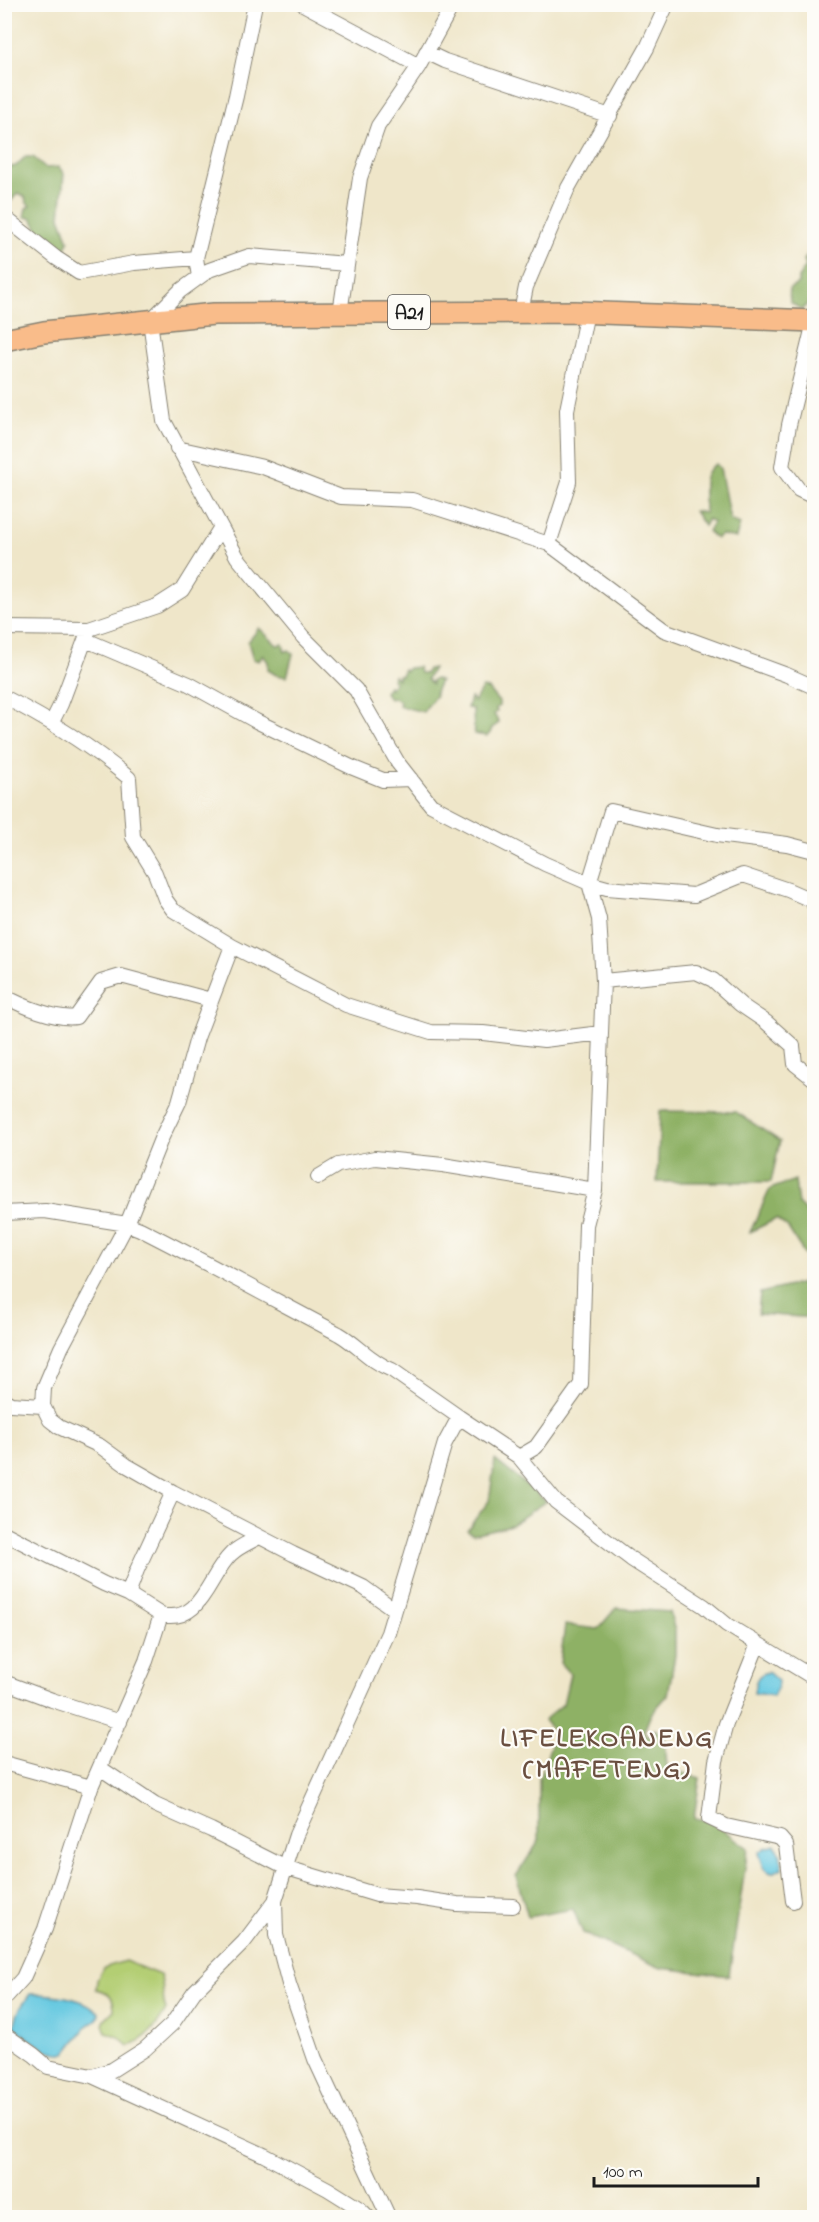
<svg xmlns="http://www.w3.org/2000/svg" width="819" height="2222" font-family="'Indie Flower',sans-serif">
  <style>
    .green { fill: #b3ce73; stroke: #687548; stroke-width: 1.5 }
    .forest { fill: #8eb165; stroke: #556640; stroke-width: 1.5 }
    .water { fill: #62c7e0; stroke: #3f727e; stroke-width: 1.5 }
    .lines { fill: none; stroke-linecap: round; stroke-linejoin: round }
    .street-casing { stroke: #868172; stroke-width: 16 }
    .primary-casing { stroke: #868172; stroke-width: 24 }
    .street { stroke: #fff; stroke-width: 14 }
    .primary { stroke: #f9bc8a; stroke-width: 21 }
    .labels { text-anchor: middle; stroke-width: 4.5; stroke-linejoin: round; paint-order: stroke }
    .shield { fill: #fdfcf7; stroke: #605f5e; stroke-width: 1.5 }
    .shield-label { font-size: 20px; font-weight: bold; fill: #1c1c1c }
    .district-label { font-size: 27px; font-weight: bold; letter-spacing: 1.5px; fill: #6a4f40; stroke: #fdfcf7 }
  </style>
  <rect width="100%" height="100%" fill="#fdfcf7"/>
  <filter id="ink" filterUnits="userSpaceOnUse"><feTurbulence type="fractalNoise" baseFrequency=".0167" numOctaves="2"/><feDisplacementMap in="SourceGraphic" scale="12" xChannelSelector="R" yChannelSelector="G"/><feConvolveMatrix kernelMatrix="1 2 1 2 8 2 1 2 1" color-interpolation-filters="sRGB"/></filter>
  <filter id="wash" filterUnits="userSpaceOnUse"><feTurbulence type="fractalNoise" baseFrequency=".008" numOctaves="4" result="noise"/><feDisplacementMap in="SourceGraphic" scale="24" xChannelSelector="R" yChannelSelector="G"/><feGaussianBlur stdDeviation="1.35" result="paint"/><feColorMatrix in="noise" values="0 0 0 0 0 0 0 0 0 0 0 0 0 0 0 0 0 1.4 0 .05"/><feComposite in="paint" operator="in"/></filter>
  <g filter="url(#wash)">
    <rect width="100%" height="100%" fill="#efe6c9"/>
    <path class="green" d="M 125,1961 L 160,1975 C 165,1987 161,1997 166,2010 C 157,2028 146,2039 129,2046 L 119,2037 L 106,2032 L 103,2024 L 105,2019 L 114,2010 C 114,1996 109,1992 96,1989 L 97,1980 L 103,1968 Z"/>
    <path class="forest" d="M 25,157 L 33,157 L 46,168 L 59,167 L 64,174 L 60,217 L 69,241 L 62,256 C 49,248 38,232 32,218 L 24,217 L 26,208 L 30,206 L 26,202 L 25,197 L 18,193 L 11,201 L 5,197 L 4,168 L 16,166 Z
      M 814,244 L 814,297 L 802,310 L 790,302 L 789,289 L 798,284 L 798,278 L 806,266 L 804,260 Z
      M 716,464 L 720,468 L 730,520 L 740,524 L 736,538 L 721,535 L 716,539 L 708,531 L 713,522 L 708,519 L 704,526 L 694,511 L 705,513 C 705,496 698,472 716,464 Z
      M 259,628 L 277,645 L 283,644 L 285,652 L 289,650 L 293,654 L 287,677 L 276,675 L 268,670 L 268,662 L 263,655 L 259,661 L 253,659 L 248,642 Z
      M 418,667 L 420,673 L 426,673 L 428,669 L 433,668 L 427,679 L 432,684 L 432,680 L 436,679 L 440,681 L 435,692 L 436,695 L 423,712 L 399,706 L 400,701 L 394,698 L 389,699 L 385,692 L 389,686 L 390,689 L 395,682 L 392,680 L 394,675 L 398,679 L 398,675 L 401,675 L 404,669 L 406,671 L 408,668 Z
      M 482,688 L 488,689 L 499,702 L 499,706 L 496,708 L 497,712 L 494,714 L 499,723 L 492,728 L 490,733 L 487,736 L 474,734 L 473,709 L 467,708 L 471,698 L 474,702 Z
      M 660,1111 L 736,1112 L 780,1141 L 771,1182 L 657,1182 Z
      M 795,1180 L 798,1204 L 814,1220 L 814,1257 L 805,1255 L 788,1228 L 776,1219 L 750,1232 L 770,1189 Z
      M 814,1277 L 814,1318 L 758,1314 L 760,1293 L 811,1281 Z
      M 495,1460 L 546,1501 L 511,1525 L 473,1534 L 467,1530 L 489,1501 Z
      M 616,1608 L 670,1612 L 675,1632 L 675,1655 L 668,1695 L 651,1714 L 644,1731 L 649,1737 L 655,1729 L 665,1738 L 667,1768 L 700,1778 L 694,1818 L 711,1821 L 748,1848 L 729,1976 L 661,1968 L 583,1933 L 573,1909 L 528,1917 L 516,1876 L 539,1841 L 539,1779 L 555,1734 L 544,1720 L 563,1704 L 570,1674 L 560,1663 L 565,1625 L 598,1629 Z"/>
    <path class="water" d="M 768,1672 L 778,1681 L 777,1688 L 773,1696 L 754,1693 C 755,1683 756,1674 768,1672 Z
      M 775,1845 L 780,1852 L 782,1868 L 772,1873 C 763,1871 762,1861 759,1853 L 765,1848 Z
      M 30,1994 C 50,1994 84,1996 99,2013 L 97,2019 L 85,2028 L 66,2053 C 46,2055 31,2039 15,2028 C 15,2014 22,2005 30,1994 Z"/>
  </g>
  <g filter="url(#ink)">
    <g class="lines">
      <g class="street-casing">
        <path id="street" d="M 303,4 L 419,66
          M 426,52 L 445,61 L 610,116
          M 4,217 L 56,258 L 79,273 L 134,263 L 196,258
          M 347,264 L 249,256 L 209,270 L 180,291 L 150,321 L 164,421 L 221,527 L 237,557 L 303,637 L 356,690 L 398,763 L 431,805 L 545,864 L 589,883 L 599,919 L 603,981 L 595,1190 L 586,1225 L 581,1384 L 536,1447 L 519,1457 L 459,1417 L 445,1443 L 388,1633 L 296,1835 L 275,1901 L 276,1935 L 289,1984 L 315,2059 L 389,2218
          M 199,277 L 196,258 L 236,96 L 255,4
          M 521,312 L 526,287 L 568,188 L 647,48 L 667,4
          M 340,313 L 360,178 L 378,126 L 419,66 L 453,4
          M 814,322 L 789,425 L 782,467 L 799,490 L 814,497
          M 177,448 L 263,467 L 341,497 L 412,500 L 549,544 L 664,630 L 787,675 L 814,687
          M 549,544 L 569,482 L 567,410 L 587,312
          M 4,628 L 89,629 L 157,606 L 182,590 L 221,527
          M 86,640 L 189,684 L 256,721 L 351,767 L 383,780 L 411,779
          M 4,697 C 49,720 91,746 129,778 L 133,837 L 155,873 L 165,899 L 173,910 L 232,946 L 346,1005 L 431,1032 L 483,1033 L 544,1040 L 601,1033
          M 52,722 L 61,704 L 88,632
          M 814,851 L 787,844 L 717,835 L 611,811 L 589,883 L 607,888 L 694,895 L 743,875 L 788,890 L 811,900 L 814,905
          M 232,946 L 197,1038 L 179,1102 L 161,1139 L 127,1224 L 61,1348 L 44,1388 L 43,1406 L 50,1420 L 59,1427 L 100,1446 L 126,1465 L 173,1492 L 293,1554 L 363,1587 L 395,1610
          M 603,981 L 696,972 L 713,980 L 741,1005 L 766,1022 L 793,1046 L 795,1064 L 814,1079
          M 4,996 C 22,1006 56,1020 76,1017 L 101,982 L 121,976 L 211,1000
          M 318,1177 L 338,1165 L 375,1158 L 443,1165 L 595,1190
          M 4,1213 L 45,1211 L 127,1224 L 140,1229 C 207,1263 273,1299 339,1334 C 358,1345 371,1362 392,1370 L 459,1417
          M 4,1400 L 11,1404 L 43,1406
          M 519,1457 L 556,1502 L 631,1559 L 704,1606 L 727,1625 L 814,1678
          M 4,1533 L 104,1584 L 128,1594
          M 161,1615 L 128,1594 L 137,1570 L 173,1492
          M 758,1644 L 726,1724 L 716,1761 L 709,1818 L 726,1826 L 780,1838 L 786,1845 L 793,1901
          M 4,1682 L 52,1700 L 120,1722
          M 4,1763 L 91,1787
          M 100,1768 L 155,1805 L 211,1830 L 284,1867 L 377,1895 L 417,1898 L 457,1904 L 513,1906
          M 4,1999 L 23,1978 L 45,1929 L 91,1787 L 146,1661 L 161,1615 C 202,1624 208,1576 231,1554 C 238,1547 250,1542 259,1537
          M 4,2034 L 34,2055 L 48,2067 L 92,2076 L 264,2155 L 328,2189 L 360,2209 L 369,2218
          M 92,2076 L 112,2070 L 145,2049 L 172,2024 L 194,1992 L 244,1942 L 275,1901"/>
      </g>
      <g class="primary-casing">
        <path id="primary" d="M 4,340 L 44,332 L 214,314 L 575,312 L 814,321"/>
      </g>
      <use href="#street" class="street"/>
      <use href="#primary" class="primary"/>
    </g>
  </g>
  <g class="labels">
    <rect class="shield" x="388" y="295" width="42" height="34" rx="4.5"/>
    <g class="shield-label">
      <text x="409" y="319">A21</text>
    </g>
    <g class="district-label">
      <text x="607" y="1746">LIFELEKOANENG<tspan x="607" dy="31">(MAFETENG)</tspan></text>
    </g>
  </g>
  <rect width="819" height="2222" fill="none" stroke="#fdfcf7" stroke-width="24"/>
  <path d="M594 2177v9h164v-9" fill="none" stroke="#1c1c1c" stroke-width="3"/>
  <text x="603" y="2177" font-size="18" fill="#1c1c1c" stroke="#fdfcf7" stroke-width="4.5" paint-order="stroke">100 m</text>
</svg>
